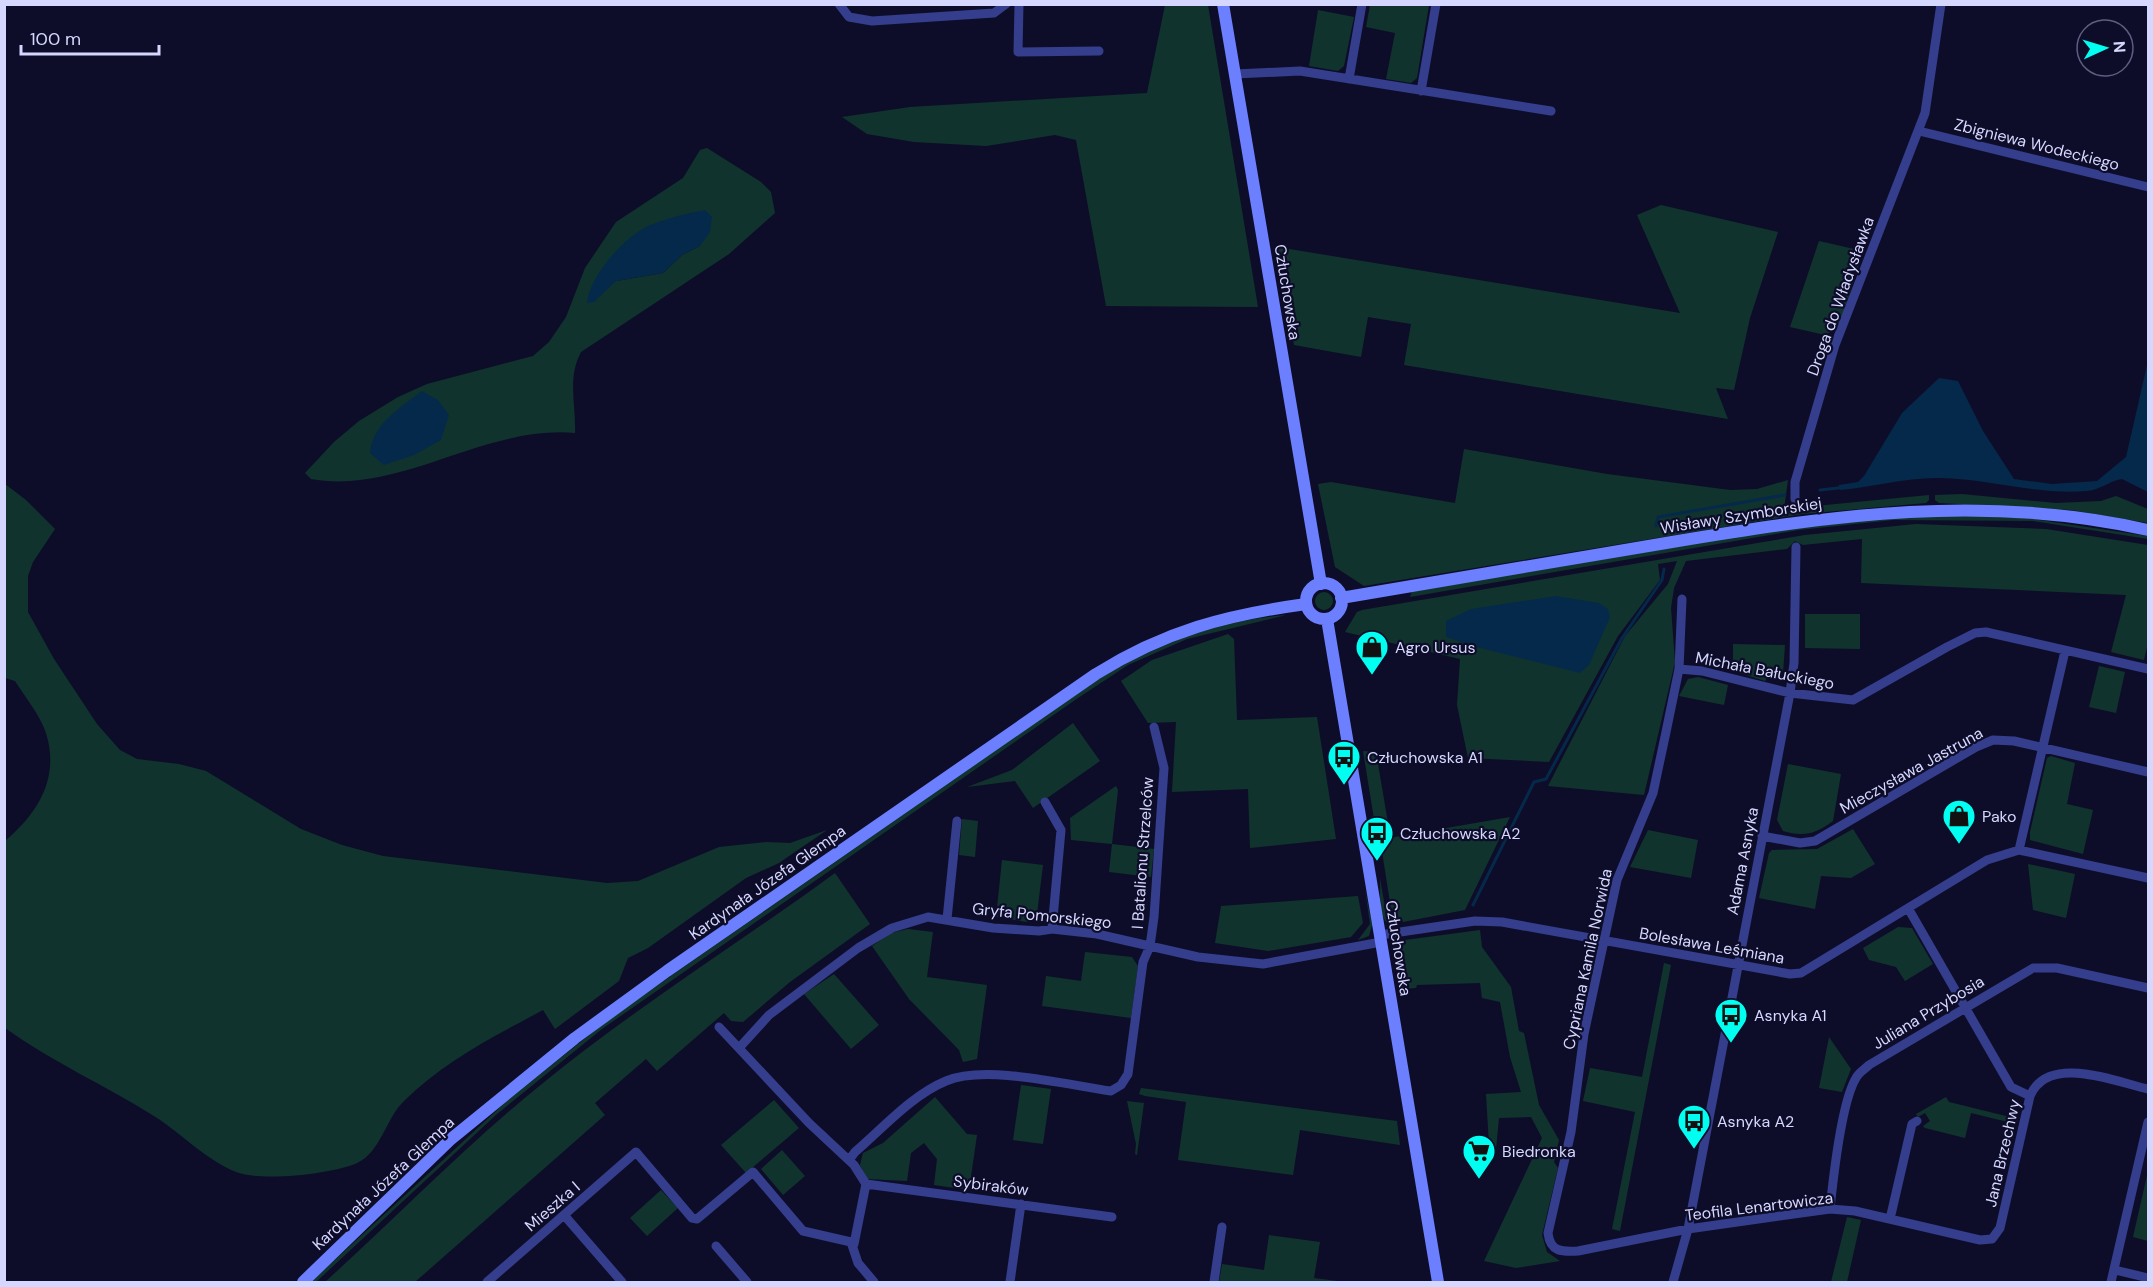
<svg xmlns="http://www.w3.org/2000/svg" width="2153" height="1287" font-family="'DM Sans',sans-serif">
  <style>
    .green { fill: #10342d; fill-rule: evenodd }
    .water { fill: #05294a }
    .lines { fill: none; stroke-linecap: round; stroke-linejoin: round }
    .stream { stroke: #05294a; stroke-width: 3 }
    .minor { stroke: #343e8d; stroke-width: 9 }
    .secondary { stroke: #6c7fff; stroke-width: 12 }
    .labels { text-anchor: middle; stroke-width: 4.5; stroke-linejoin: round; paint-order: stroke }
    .street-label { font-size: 16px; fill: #d5d7ff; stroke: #0e0d29 }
    .poi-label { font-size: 16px; fill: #d5d7ff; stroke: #0e0d29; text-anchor: start }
  </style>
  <rect width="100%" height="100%" fill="#0e0d29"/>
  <path class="green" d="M 1165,5 L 1208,5 L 1258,307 L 1106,306 L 1076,140 L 1055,135 L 986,146 L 914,142 L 867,134 L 842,117 L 910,107 L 1147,93 Z
    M 1370,5 L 1429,5 L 1417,78 L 1411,83 L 1386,79 L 1395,33 L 1366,27 Z
    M 1318,10 L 1354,17 L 1344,66 L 1338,71 L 1309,66 Z
    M 707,148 L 761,182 L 771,192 L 775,213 L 729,254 L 581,352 C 567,378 576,404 575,433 C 483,425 400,495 311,479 L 305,473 L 334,442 L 359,421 L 398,397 L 427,384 L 533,356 L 549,342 L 566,317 L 585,268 L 616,222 L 683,178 L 700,150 ZM 700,246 L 682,255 L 663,273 L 616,281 Z
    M 1661,205 L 1778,232 L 1750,318 L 1734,390 L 1716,388 L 1728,419 L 1404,365 L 1411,324 L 1368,317 L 1361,357 L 1294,345 L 1277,247 L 1680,313 L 1637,215 Z
    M 1819,241 L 1854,249 L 1860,261 L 1839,327 L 1825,335 L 1790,327 Z
    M 1464,449 L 1607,474 L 1730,490 L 1757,489 L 1788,480 L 1784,509 L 1929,495 L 1929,500 L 1926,503 L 1803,514 L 1364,586 L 1335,567 L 1318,484 L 1331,482 L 1455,503 Z
    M 5,484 L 26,500 L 55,529 L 33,562 L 28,576 L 28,612 L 54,659 L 97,724 L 120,750 L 137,759 L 179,764 L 206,771 L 301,829 L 342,845 L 383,856 L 607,883 L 638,881 L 719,847 L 766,842 L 790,843 L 827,830 L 779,863 L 746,878 L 648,948 L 628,958 L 619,981 L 555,1029 L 543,1010 C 493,1037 444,1061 403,1102 C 386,1119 380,1153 357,1163 C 333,1174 261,1182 236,1172 C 206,1160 181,1133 154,1116 C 105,1085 52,1062 5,1028 L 5,841 C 38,813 60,778 46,733 C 40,715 25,697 15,681 L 5,678 Z
    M 1962,494 L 2056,503 L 2101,501 L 2116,496 L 2148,509 L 2148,523 L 2071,510 L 1939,503 L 1935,500 L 1935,495 Z
    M 1972,515 L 2033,519 L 2148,536 L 2148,539 L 2033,521 L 1893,520 L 1799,530 L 1410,597 L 1412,591 L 1760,533 L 1889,517 Z
    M 1916,524 L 2046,529 L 2148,545 L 2148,643 L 2144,660 L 2111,652 L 2126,595 L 1861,583 L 1862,539 L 1803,545 L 1795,541 L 1787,549 L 1686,561 L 1674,588 L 1671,608 L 1675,662 L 1644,795 L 1548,786 L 1625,636 L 1668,584 L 1677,561 L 1658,564 L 1660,580 L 1618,636 L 1549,762 L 1468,758 L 1457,705 L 1460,659 L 1345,632 L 1357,612 L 1362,610 L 1805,535 Z
    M1315 601a9 9 0 1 1 18 0a9 9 0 1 1-18 0Z
    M 1805,614 L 1860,614 L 1860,649 L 1805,648 Z
    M 1286,615 L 1187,639 L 1128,665 L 1078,698 L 602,1029 L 497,1114 L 316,1282 L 311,1282 L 508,1100 L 612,1017 L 1102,677 C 1161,643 1217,621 1286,615 Z
    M 1228,634 L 1234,639 L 1237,720 L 1317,717 L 1336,839 L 1250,848 L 1248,789 L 1172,792 L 1176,722 L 1148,723 L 1121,681 L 1152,660 Z
    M 1733,644 L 1785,645 L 1783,673 L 1780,679 L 1768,677 L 1765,681 L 1733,671 Z
    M 2099,666 L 2125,672 L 2116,713 L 2089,707 Z
    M 1698,677 L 1728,685 L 1724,705 L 1679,696 L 1688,679 Z
    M 1073,723 L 1100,761 L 1033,808 L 1015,781 L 967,787 L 1012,770 Z
    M 1363,751 L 1376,752 L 1389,829 L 1376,831 Z
    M 2051,756 L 2075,763 L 2067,804 L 2093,810 L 2083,854 L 2030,840 L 2030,832 L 2047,758 Z
    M 1788,764 L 1841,774 L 1833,821 C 1816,834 1803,837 1783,831 L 1777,820 Z
    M 1116,786 L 1118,790 L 1112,844 L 1154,849 L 1151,877 L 1109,872 L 1112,844 L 1071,840 L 1070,818 Z
    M 1510,817 L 1465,910 L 1403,922 L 1391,909 L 1381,845 L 1383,839 Z
    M 962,819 L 978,821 L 975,857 L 959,855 Z
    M 1853,829 L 1875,864 L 1851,878 L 1821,876 L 1815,909 L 1759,898 L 1769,853 L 1772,850 L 1817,849 Z
    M 1648,830 L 1698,840 L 1691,878 L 1630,867 Z
    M 1002,860 L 1043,865 L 1037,914 L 1027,922 L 996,917 Z
    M 2028,864 L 2075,874 L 2066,918 L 2033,910 Z
    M 835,873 L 870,924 L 790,982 L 743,1022 L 731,1021 L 724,1013 L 657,1071 L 646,1059 L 595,1103 L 605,1115 L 415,1282 L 325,1282 C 398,1216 466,1145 543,1083 C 636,1007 738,944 835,873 Z
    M 1380,878 L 1386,913 L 1398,928 C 1376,926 1381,895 1380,878 Z
    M 1365,889 L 1372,925 L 1369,936 L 1358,940 L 1370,924 Z
    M 1358,896 L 1363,923 L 1351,937 L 1268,951 L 1215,943 L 1221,906 Z
    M 1898,927 L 1912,928 L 1933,964 L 1905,981 L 1896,967 L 1869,960 L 1863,948 Z
    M 908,929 L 933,932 L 927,977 L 987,985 L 977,1059 L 963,1062 L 959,1050 L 909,999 L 872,946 L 891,933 Z
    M 1480,930 L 1482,947 L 1511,987 L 1519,1031 L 1524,1033 L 1539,1105 L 1559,1140 L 1554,1162 L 1558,1168 L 1542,1235 L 1547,1252 L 1560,1261 L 1516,1268 L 1484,1261 L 1542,1138 L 1531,1117 L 1499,1118 L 1496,1149 L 1486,1148 L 1489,1145 L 1486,1094 L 1521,1092 L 1510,1057 L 1500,1002 L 1482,998 L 1480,983 L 1417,985 L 1416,988 L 1402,989 L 1397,961 L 1405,940 Z
    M 1085,952 L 1132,957 L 1138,966 L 1131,1018 L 1042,1006 L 1046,976 L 1081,981 Z
    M 1664,963 L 1671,965 L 1620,1231 L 1612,1229 L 1635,1112 L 1583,1101 L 1590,1068 L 1642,1077 Z
    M 834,974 L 879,1025 L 851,1049 L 804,994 Z
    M 1829,1037 L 1851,1069 L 1842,1092 L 1819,1088 Z
    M 1021,1085 L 1051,1089 L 1043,1144 L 1013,1140 Z
    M 1141,1088 L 1397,1121 L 1400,1145 L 1300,1130 L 1293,1175 L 1178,1160 L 1186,1102 L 1145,1096 L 1139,1094 Z
    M 935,1097 L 967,1134 L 977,1135 L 969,1190 L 934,1185 L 937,1159 L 924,1143 L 911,1153 L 907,1181 L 867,1179 L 860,1165 L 863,1153 L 883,1143 Z
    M 1946,1097 L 1949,1102 L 2018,1119 L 2016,1124 L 1971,1113 L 1965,1138 L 1925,1128 L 1923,1126 L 1930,1121 L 1925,1113 L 1918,1117 L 1916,1114 Z
    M 774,1100 L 799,1128 L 746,1173 L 721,1145 Z
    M 1127,1101 L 1144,1103 L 1137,1155 L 1135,1154 L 1136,1144 Z
    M 782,1150 L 805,1176 L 783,1195 L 761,1169 Z
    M 2148,1171 L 2148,1241 L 2133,1237 Z
    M 661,1190 L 678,1208 L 647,1236 L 630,1218 Z
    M 1847,1217 L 1861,1220 L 1847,1282 L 1831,1282 Z
    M 1269,1235 L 1320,1242 L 1314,1278 L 1345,1282 L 1219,1282 L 1222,1264 L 1264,1270 Z"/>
  <path class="water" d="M 705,210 L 712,217 L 710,232 L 700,246 L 682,255 L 663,273 L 616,281 L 594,302 L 587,303 C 589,276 626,235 650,225 C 668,218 687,213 705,210 Z
    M 2148,361 L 2148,492 L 2122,479 C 2109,481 2100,490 2087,491 C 2037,495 1990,479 1940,478 C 1909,477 1872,487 1840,490 L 1838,488 L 1839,485 L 1858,482 L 1864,476 L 1902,413 L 1939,378 L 1958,381 L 1983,431 L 2014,479 L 2052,484 L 2097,481 L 2126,457 Z
    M 422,391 L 438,400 L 449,415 L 441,440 L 414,455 L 384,465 L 370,453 C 372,424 400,408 422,391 Z
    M 1556,596 L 1599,603 L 1608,609 L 1610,617 L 1589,665 L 1580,673 L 1476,647 L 1446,637 L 1446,621 L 1471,609 Z"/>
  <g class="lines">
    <path class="stream" d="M 1820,490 L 1838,488
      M 1656,526 L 1658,517 L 1785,495
      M 1473,905 L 1534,782 L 1546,779 L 1622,638 L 1662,580 L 1664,569"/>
    <path class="minor" d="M 839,4 L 849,17 L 872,21 L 994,13 L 1006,4
      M 1019,4 L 1018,52 L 1099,51
      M 1235,74 L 1300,71 L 1551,111
      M 1349,79 L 1362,4
      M 1421,91 L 1436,4
      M 1919,131 L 2148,187
      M 1795,499 L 1795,482 L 1835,345 L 1925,113 L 1941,4
      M 1682,599 L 1679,669 L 1666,732 L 1653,793 L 1617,880 L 1584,1034 L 1571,1132 L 1548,1233 C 1550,1252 1562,1252 1578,1251 L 1688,1229 L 1830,1209 L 1855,1211 L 1980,1240 L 1992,1239 L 2000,1228 L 2030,1096 C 2048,1053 2116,1082 2148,1089
      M 1679,669 L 1702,671 L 1790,693 L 1853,700 L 1947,647 L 1975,633 L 1986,632 L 2148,669
      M 1045,802 L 1061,830 L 1052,929
      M 1762,836 L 1800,843 L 1815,841 L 1976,747 L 1993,740 L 2014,741 L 2148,772
      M 2019,850 L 2065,651
      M 1908,908 L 2011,1087 L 2030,1096
      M 947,919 L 957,821
      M 1380,935 L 1475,921 L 1502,922 L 1790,974 L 1801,973 L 1987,860 L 2019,850 L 2148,878
      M 719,1027 L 809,1123 L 854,1165 L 866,1184 L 854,1244
      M 739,1048 L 769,1015 L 858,948 L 892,928 L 928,917 L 993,928 L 1039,931 L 1052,929 L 1097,934 L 1198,957 L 1263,964 L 1381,942
      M 849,1160 L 855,1152 C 883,1128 912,1095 946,1081 C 985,1064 1068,1085 1111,1091 L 1121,1085 L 1128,1074 L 1143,962 L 1150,946 L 1154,917 L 1164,768 L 1154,727
      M 866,1184 L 1112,1217
      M 1830,1209 C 1833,1180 1842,1101 1856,1078 C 1858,1073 1865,1069 1869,1065 L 2033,968 L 2057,968 L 2148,988
      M 564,1215 L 622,1282
      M 1890,1219 L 1912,1124 L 1917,1121
      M 716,1246 L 747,1282
      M 2115,1270 L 2148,1278
      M 487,1282 L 636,1152 L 692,1218 L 697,1219 L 753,1172 L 803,1231 L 851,1242 L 858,1263 L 874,1282
      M 1010,1282 L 1021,1204
      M 1214,1282 L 1222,1227
      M 1673,1282 L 1688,1229 L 1790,693 L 1794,663 L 1796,547
      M 2111,1282 L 2148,1122"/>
    <path class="secondary" d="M 1223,4 L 1321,584
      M1306 601a18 18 0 1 1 36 0a18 18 0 1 1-36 0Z
      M 1341,598 C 1451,580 1561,560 1672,542 C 1834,515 1985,493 2148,530
      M 1327,619 L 1438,1282
      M 303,1282 L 451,1139 L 575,1038 L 667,971 L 1096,674 C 1165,631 1226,615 1306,604"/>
  </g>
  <defs>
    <g id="shop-pin" transform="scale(1.725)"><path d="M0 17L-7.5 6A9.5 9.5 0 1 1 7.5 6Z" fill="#01fff1" stroke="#0e0d29"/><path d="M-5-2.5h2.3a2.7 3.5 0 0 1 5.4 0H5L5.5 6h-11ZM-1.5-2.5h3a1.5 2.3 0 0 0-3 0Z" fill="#111"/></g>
    <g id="bus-pin" transform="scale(1.725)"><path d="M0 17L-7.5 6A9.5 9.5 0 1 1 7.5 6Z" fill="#01fff1" stroke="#0e0d29"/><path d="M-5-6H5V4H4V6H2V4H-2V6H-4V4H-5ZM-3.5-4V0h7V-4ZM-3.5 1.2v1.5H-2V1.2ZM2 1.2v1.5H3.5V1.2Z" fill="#111"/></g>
    <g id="supermarket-pin" transform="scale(1.725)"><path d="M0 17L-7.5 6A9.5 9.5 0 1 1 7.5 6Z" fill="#01fff1" stroke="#0e0d29"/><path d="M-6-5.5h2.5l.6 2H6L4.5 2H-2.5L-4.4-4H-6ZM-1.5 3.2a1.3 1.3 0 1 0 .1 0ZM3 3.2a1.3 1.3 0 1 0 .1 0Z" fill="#111"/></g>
  </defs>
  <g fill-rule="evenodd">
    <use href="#shop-pin" x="1372" y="647"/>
    <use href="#bus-pin" x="1344" y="757"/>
    <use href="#shop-pin" x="1959" y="816"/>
    <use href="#bus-pin" x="1377" y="833"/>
    <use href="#bus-pin" x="1731" y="1015"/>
    <use href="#bus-pin" x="1694" y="1121"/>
    <use href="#supermarket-pin" x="1479" y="1151"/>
  </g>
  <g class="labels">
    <g class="street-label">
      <text transform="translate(2037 144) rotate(14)" y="6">Zbigniewa Wodeckiego</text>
      <text transform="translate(1288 292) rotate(81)" y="6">Człuchowska</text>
      <text transform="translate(1840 296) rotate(-70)" y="6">Droga do Władysławka</text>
      <text transform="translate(1741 515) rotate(-9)" y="6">Wisławy Szymborskiej</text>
      <text transform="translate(1765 670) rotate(11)" y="6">Michała Bałuckiego</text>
      <text transform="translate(1911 770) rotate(-29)" y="6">Mieczysława Jastruna</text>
      <text transform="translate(1142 853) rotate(-86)" y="6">I Batalionu Strzelców</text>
      <text transform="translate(1742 861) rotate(-79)" y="6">Adama Asnyka</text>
      <text transform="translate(767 882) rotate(-35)" y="6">Kardynała Józefa Glempa</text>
      <text transform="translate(1042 915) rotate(6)" y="6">Gryfa Pomorskiego</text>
      <text transform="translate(1712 945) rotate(10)" y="6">Bolesława Leśmiana</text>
      <text transform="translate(1399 948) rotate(81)" y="6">Człuchowska</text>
      <text transform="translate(1587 959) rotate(-78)" y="6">Cypriana Kamila Norwida</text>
      <text transform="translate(1928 1012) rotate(-31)" y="6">Juliana Przybosia</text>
      <text transform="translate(2002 1153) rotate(-77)" y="6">Jana Brzechwy</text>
      <text transform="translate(383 1183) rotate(-43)" y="6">Kardynała Józefa Glempa</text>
      <text transform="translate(991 1185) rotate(7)" y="6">Sybiraków</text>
      <text transform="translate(552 1206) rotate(-41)" y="6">Mieszka I</text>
      <text transform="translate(1759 1206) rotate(-7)" y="6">Teofila Lenartowicza</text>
    </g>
    <g class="poi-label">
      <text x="1395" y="653">Agro Ursus</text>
      <text x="1367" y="763">Człuchowska A1</text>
      <text x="1982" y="822">Pako</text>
      <text x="1400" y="839">Człuchowska A2</text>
      <text x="1754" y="1021">Asnyka A1</text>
      <text x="1717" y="1127">Asnyka A2</text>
      <text x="1502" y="1157">Biedronka</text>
    </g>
  </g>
  <rect width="2153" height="1287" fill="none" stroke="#d5d7ff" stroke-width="12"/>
  <g transform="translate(2105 48) rotate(86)"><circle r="28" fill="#0e0d29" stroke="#5e5e7f" stroke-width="1.5"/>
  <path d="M0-4.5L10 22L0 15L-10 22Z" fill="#01fff1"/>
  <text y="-9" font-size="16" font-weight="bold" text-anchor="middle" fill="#d5d7ff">N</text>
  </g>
  <path d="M21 45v9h138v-9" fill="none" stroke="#d5d7ff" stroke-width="3"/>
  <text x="30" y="45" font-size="18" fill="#d5d7ff" stroke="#0e0d29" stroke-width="4.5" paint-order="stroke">100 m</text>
</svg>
